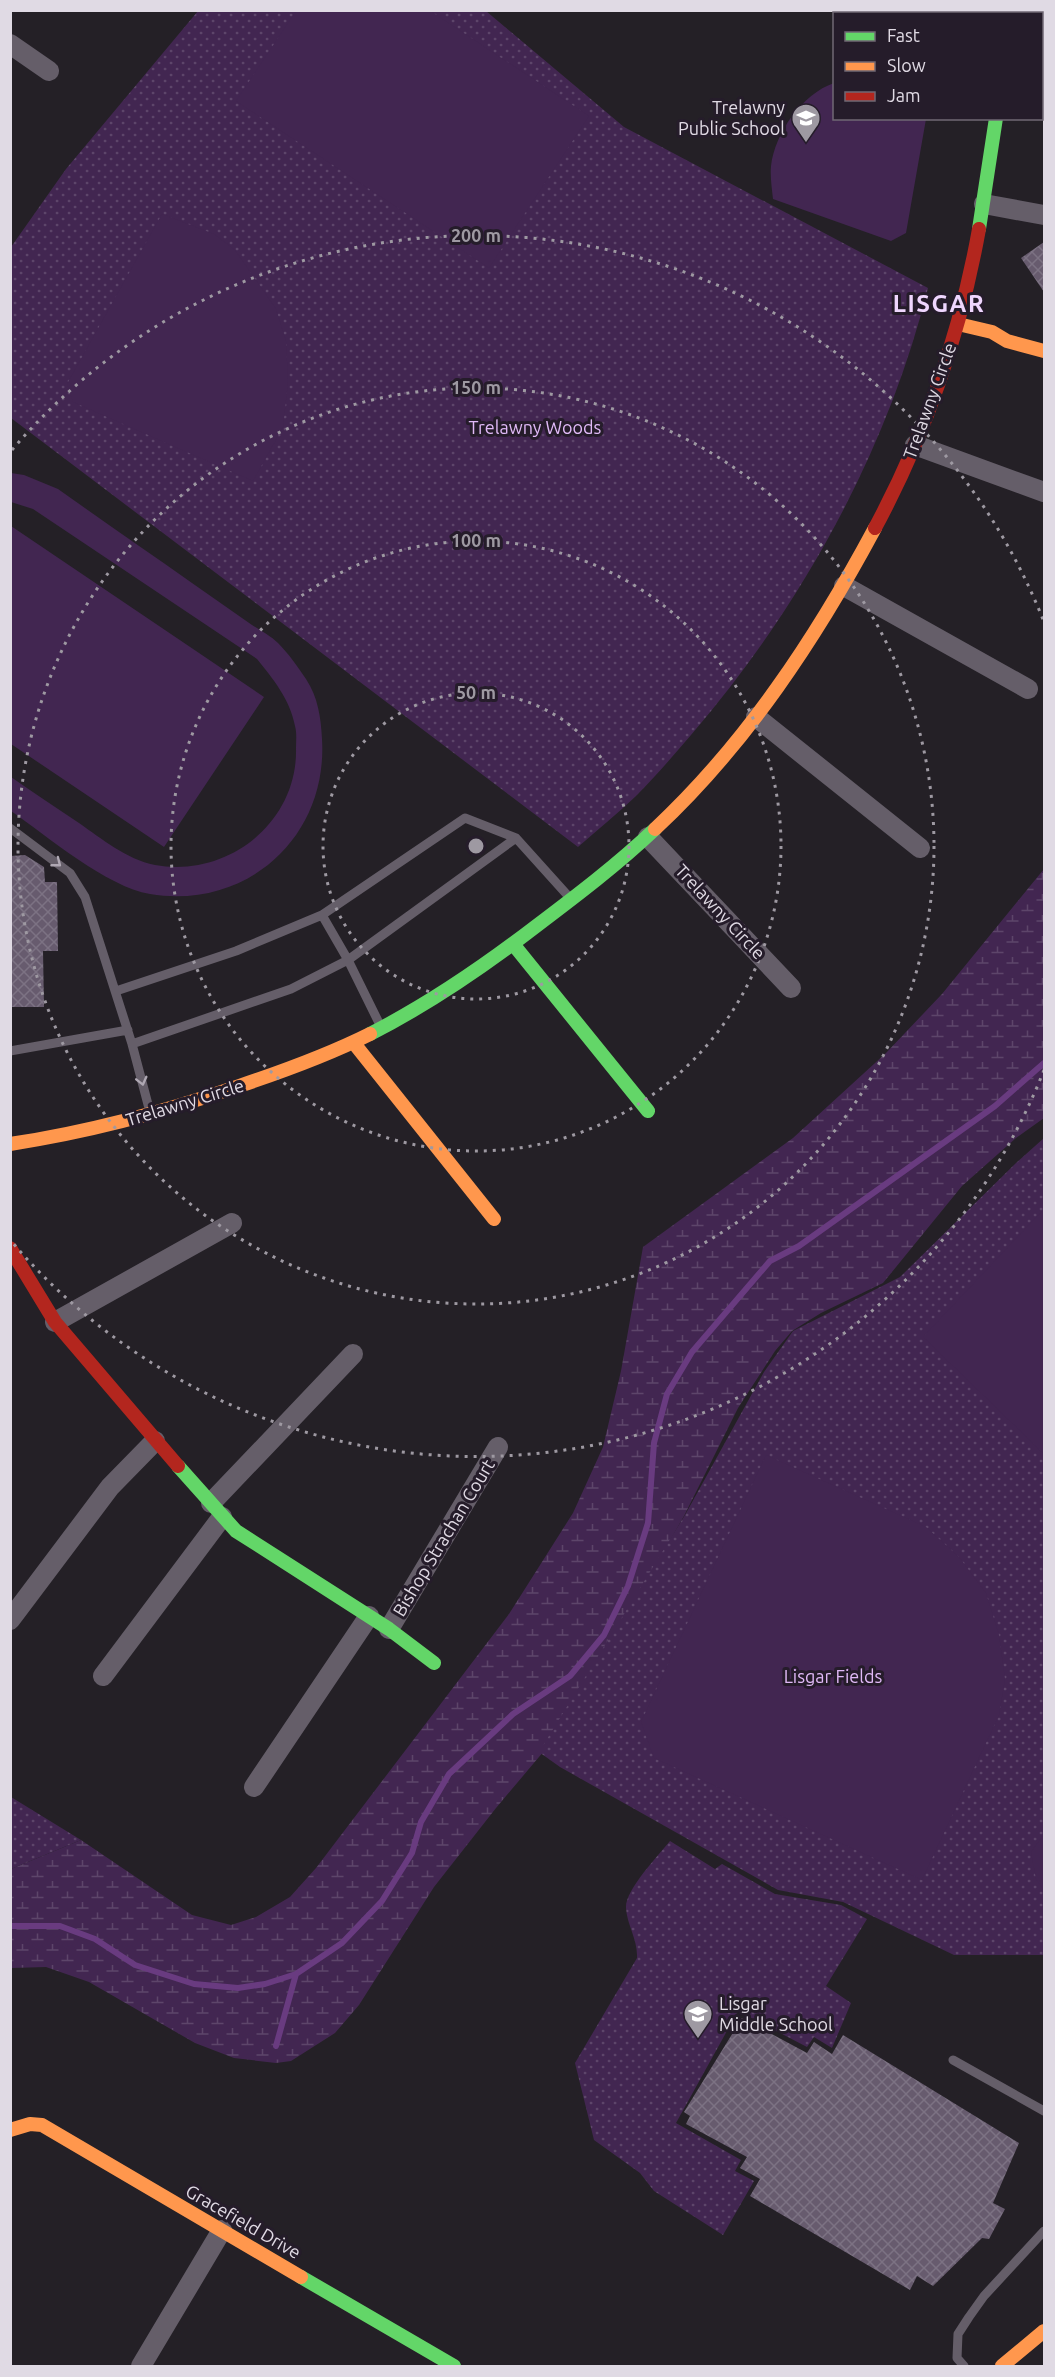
<svg xmlns="http://www.w3.org/2000/svg" width="1055" height="2377" font-family="Ubuntu,sans-serif">
  <style>
    .wetland { fill: url(#wetland-marsh) }
    .park { fill: url(#park-dots) }
    .garden { fill: #422651 }
    .lines { fill: none; stroke-linecap: round; stroke-linejoin: round }
    .stream { stroke: #693b80; stroke-width: 6 }
    .building { fill: url(#building-cross-hatch) }
    .lane { stroke: #655e69; stroke-width: 9 }
    .street { stroke: #655e69; stroke-width: 20 }
    .fast { stroke: #63d668; stroke-width: 14 }
    .slow { stroke: #ff974d; stroke-width: 14 }
    .jam { stroke: #b3261e; stroke-width: 14 }
    .oneway { stroke: #afa8b3 }
    .ring { fill: none; stroke: #9e99a2; stroke-width: 3; stroke-dasharray: 3 6 }
    .labels { text-anchor: middle; stroke-width: 6; stroke-linejoin: round; paint-order: stroke }
    .poi-label { font-size: 18px; fill: #e0dae4; stroke: #251c2a; text-anchor: end }
    .street-label { font-size: 18px; fill: #e0dae4; stroke: #251c2a }
    .park-label { font-size: 18px; fill: #e0b9f7; stroke: #251c2a }
    .district-label { font-size: 24px; font-weight: bold; letter-spacing: 1.5px; fill: #efd6fe; stroke: #251c2a }
    .centre { fill: #9e99a2; stroke: #251c2a; stroke-width: 3 }
    .ring-label { font-size: 18px; text-anchor: middle; font-weight: bold; fill: #9e99a2; stroke: #251c2a; stroke-width: 6; stroke-linejoin: round; paint-order: stroke }
  </style>
  <defs>
    <pattern id="wetland-marsh" width="20" height="14" patternUnits="userSpaceOnUse" patternTransform="scale(1.5)"><rect width="20" height="14" fill="#422651"/><path d="M1 5h8M5 5V1M11 12h8M15 12V8" fill="none" stroke="#5d456a"/></pattern>
    <pattern id="park-dots" width="8" height="8" patternUnits="userSpaceOnUse" patternTransform="scale(1.5)"><rect width="8" height="8" fill="#422651"/><path d="M2 2h.1M6 6h.1" fill="none" stroke="#5d456a" stroke-width="1.8" stroke-linecap="round"/></pattern>
    <pattern id="building-cross-hatch" width="8" height="8" patternUnits="userSpaceOnUse" patternTransform="scale(1.5)"><rect width="8" height="8" fill="#675b6e"/><path d="M0 0l8 8M0 8l8-8" fill="none" stroke="#7c7283"/></pattern>
  </defs>
  <rect width="100%" height="100%" fill="#242026"/>
  <path class="wetland" d="M 1044,869 L 1044,1118 L 1016,1138 L 962,1186 L 883,1283 L 821,1313 L 792,1331 L 775,1351 L 738,1408 L 684,1516 L 560,1732 L 496,1808 L 434,1887 L 359,2005 L 335,2033 L 291,2061 L 276,2063 L 234,2058 L 195,2043 L 89,1982 L 46,1967 L 11,1968 L 11,1869 L 81,1840 L 192,1915 L 231,1925 L 256,1917 L 290,1897 L 316,1868 L 509,1614 L 573,1513 L 603,1447 L 621,1371 L 643,1247 L 793,1138 L 886,1053 L 942,994 Z"/>
  <path class="park" d="M 198,11 L 486,11 L 624,127 L 928,288 C 887,452 801,607 691,735 C 673,756 655,777 636,796 C 617,814 597,830 578,847 L 11,418 L 11,247 L 66,169 Z
    M 1044,1138 L 1044,1955 L 954,1955 L 843,1902 L 778,1890 L 560,1767 L 539,1752 L 685,1515 L 764,1372 L 793,1331 L 900,1277 L 1016,1163 Z
    M 11,1797 L 81,1840 L 11,1869 Z
    M 670,1841 L 715,1869 L 722,1864 L 775,1894 L 841,1905 L 867,1919 L 826,1986 L 851,2003 L 832,2048 L 814,2037 L 807,2047 L 738,2011 L 676,2123 L 741,2160 L 735,2171 L 754,2181 L 723,2235 L 654,2191 L 640,2173 L 594,2140 L 575,2063 L 637,1958 C 638,1940 627,1925 626,1908 C 625,1890 658,1856 670,1841 Z"/>
  <path class="garden" d="M 429,10 L 589,116 L 489,268 L 236,101 L 296,11 Z
    M 834,83 L 834,118 L 926,119 L 906,233 L 891,241 L 773,199 C 772,189 770,177 771,166 C 775,133 802,94 834,83 Z
    M 162,214 L 214,234 L 235,250 L 276,309 L 286,341 L 288,382 L 283,427 L 253,481 L 73,402 L 67,384 Z
    M 11,473 L 24,475 L 58,489 C 103,521 148,552 192,583 C 212,597 232,611 252,625 C 260,630 271,636 278,643 C 288,653 298,667 306,679 C 318,697 321,718 322,739 C 328,837 247,910 150,894 C 107,887 47,836 11,811 L 11,777 C 33,792 56,808 79,823 C 102,839 126,859 155,865 C 227,878 298,823 296,748 C 296,741 297,733 295,726 C 290,699 273,679 257,659 L 33,509 L 11,502 Z
    M 11,526 L 264,697 L 164,847 L 11,744 Z
    M 1044,1209 L 1044,1454 L 923,1337 Z
    M 766,1455 L 926,1527 L 959,1557 L 986,1593 L 999,1635 L 1005,1679 L 999,1715 L 922,1880 L 654,1758 L 641,1722 Z
    M 1044,1834 L 1044,1891 L 1036,1879 L 1031,1852 Z"/>
  <g class="lines">
    <path class="stream" d="M 10,1926 L 60,1926 L 95,1939 L 135,1965 L 194,1984 L 238,1988 L 265,1984 L 296,1974 L 342,1943 L 382,1901 L 412,1853 L 421,1822 L 449,1774 L 513,1714 L 570,1676 L 604,1635 L 628,1586 L 648,1523 L 654,1443 L 667,1394 L 692,1352 L 770,1261 L 799,1246 L 995,1106 L 1044,1063
      M 276,2046 L 296,1974"/>
  </g>
  <path class="building" d="M 1044,242 L 1044,292 L 1021,258 Z
    M 25,855 L 44,867 L 45,882 L 57,882 L 58,951 L 43,951 L 44,1007 L 10,1007 L 10,856 Z
    M 742,2018 L 807,2053 L 814,2042 L 832,2054 L 843,2035 L 1019,2143 L 993,2203 L 1005,2209 L 989,2239 L 982,2238 L 933,2286 L 917,2276 L 910,2290 L 750,2196 L 760,2179 L 740,2168 L 747,2157 L 686,2124 L 690,2116 L 684,2112 Z"/>
  <g class="lines">
    <path class="lane" d="M 10,828 L 70,873 L 85,897 L 132,1044 L 150,1112
      M 322,915 L 348,960 L 381,1027
      M 116,991 L 236,951 L 322,915 L 465,818 L 516,838 L 570,898
      M 132,1044 L 291,989 L 348,960 L 516,838
      M 10,1051 L 128,1030
      M 953,2060 L 1044,2111
      M 964,2366 L 957,2358 L 958,2334 L 969,2317 L 984,2296 L 1044,2231"/>
    <path class="street" d="M 10,44 L 49,71
      M 1042,46 L 1044,46
      M 984,204 L 1044,215
      M 915,445 L 1044,492
      M 844,586 L 1028,689
      M 756,717 L 920,848
      M 648,837 L 791,988
      M 55,1322 L 232,1223
      M 211,1503 L 353,1354
      M 10,1620 L 110,1487 L 155,1441
      M 389,1629 L 498,1447
      M 103,1676 L 222,1517
      M 254,1787 L 369,1616
      M 141,2366 L 222,2230"/>
    <path class="fast" d="M 979,229 L 996,118
      M 513,944 L 648,1111
      M 370,1034 C 429,1004 483,967 535,927 C 576,896 617,865 655,829
      M 178,1466 L 236,1531 L 389,1629 L 434,1663
      M 301,2277 L 454,2366"/>
    <path class="slow" d="M 1001,10 L 1001,14
      M 958,324 L 992,332 L 1007,341 L 1044,351
      M 655,829 C 746,744 816,638 875,528
      M 353,1042 L 494,1219
      M 10,1144 C 89,1132 164,1112 239,1086 C 284,1071 328,1055 370,1034
      M 10,2130 L 30,2124 L 42,2125 L 301,2277
      M 1002,2366 L 1044,2331"/>
    <path class="jam" d="M 875,528 C 926,433 960,335 979,229
      M 10,1248 L 55,1322 L 178,1466"/>
  </g>
  <defs><path id="oneway-chevron" d="M-2-3.5L2.5 0L-2 3.5" fill="none" stroke-width="1.6" stroke-linecap="round" stroke-linejoin="round" transform="scale(1.5)"/></defs>
  <g class="oneway">
    <use href="#oneway-chevron" transform="translate(57 863) rotate(38)"/>
    <use href="#oneway-chevron" transform="translate(142 1081) rotate(76)"/>
  </g>
  <g class="ring">
    <circle cx="476" cy="846" r="153"/>
    <circle cx="476" cy="846" r="305"/>
    <circle cx="476" cy="846" r="458"/>
    <path d="M1044 1070A610 610 0 0 1 12 1242M12 450A610 610 0 0 1 1044 622"/>
  </g>
  <defs>
    <g id="school-pin" transform="scale(1.5)"><path d="M0 17L-7.5 6A9.5 9.5 0 1 1 7.5 6Z" fill="#9e99a2" stroke="#251c2a"/><path d="M0-5L7-2L0 1L-7-2ZM-4 1L0 2.5L4 1V4Q0 6-4 4Z" fill="#fff"/></g>
  </defs>
  <g fill-rule="evenodd">
    <use href="#school-pin" x="806" y="118"/>
    <use href="#school-pin" x="698" y="2014"/>
  </g>
  <g class="labels">
    <g class="poi-label">
      <text x="785" y="114">Trelawny<tspan x="785" dy="21">Public School</tspan></text>
      <text x="719" y="2010" text-anchor="start">Lisgar<tspan x="719" dy="21">Middle School</tspan></text>
    </g>
    <g class="street-label">
      <text transform="translate(930 401) rotate(-70)" y="6">Trelawny Circle</text>
      <text transform="translate(720 912) rotate(47)" y="6">Trelawny Circle</text>
      <text transform="translate(185 1103) rotate(-17)" y="6">Trelawny Circle</text>
      <text transform="translate(444 1538) rotate(-59)" y="6">Bishop Strachan Court</text>
      <text transform="translate(243 2222) rotate(30)" y="6">Gracefield Drive</text>
    </g>
    <g class="park-label">
      <text x="535" y="434">Trelawny Woods</text>
      <text x="833" y="1683">Lisgar Fields</text>
    </g>
    <g class="district-label">
      <text x="939" y="312">LISGAR</text>
    </g>
  </g>
  <circle cx="476" cy="846" r="9" class="centre"/>
  <g class="ring-label">
    <text x="476" y="242">200 m</text>
    <text x="476" y="394">150 m</text>
    <text x="476" y="547">100 m</text>
    <text x="476" y="699">50 m</text>
  </g>
  <rect width="1055" height="2377" fill="none" stroke="#e0dae4" stroke-width="24"/>
  <rect x="833" y="12" width="210" height="108" fill="#251c2a" stroke="#706874" stroke-width="1.5"/>
  <rect x="845" y="32" width="30" height="9" fill="#63d668" stroke="#706874" stroke-width="1.5"/>
  <text x="887" y="42" font-size="18" fill="#e0dae4">Fast</text>
  <rect x="845" y="62" width="30" height="9" fill="#ff974d" stroke="#706874" stroke-width="1.5"/>
  <text x="887" y="72" font-size="18" fill="#e0dae4">Slow</text>
  <rect x="845" y="92" width="30" height="9" fill="#b3261e" stroke="#706874" stroke-width="1.5"/>
  <text x="887" y="102" font-size="18" fill="#e0dae4">Jam</text>
</svg>
